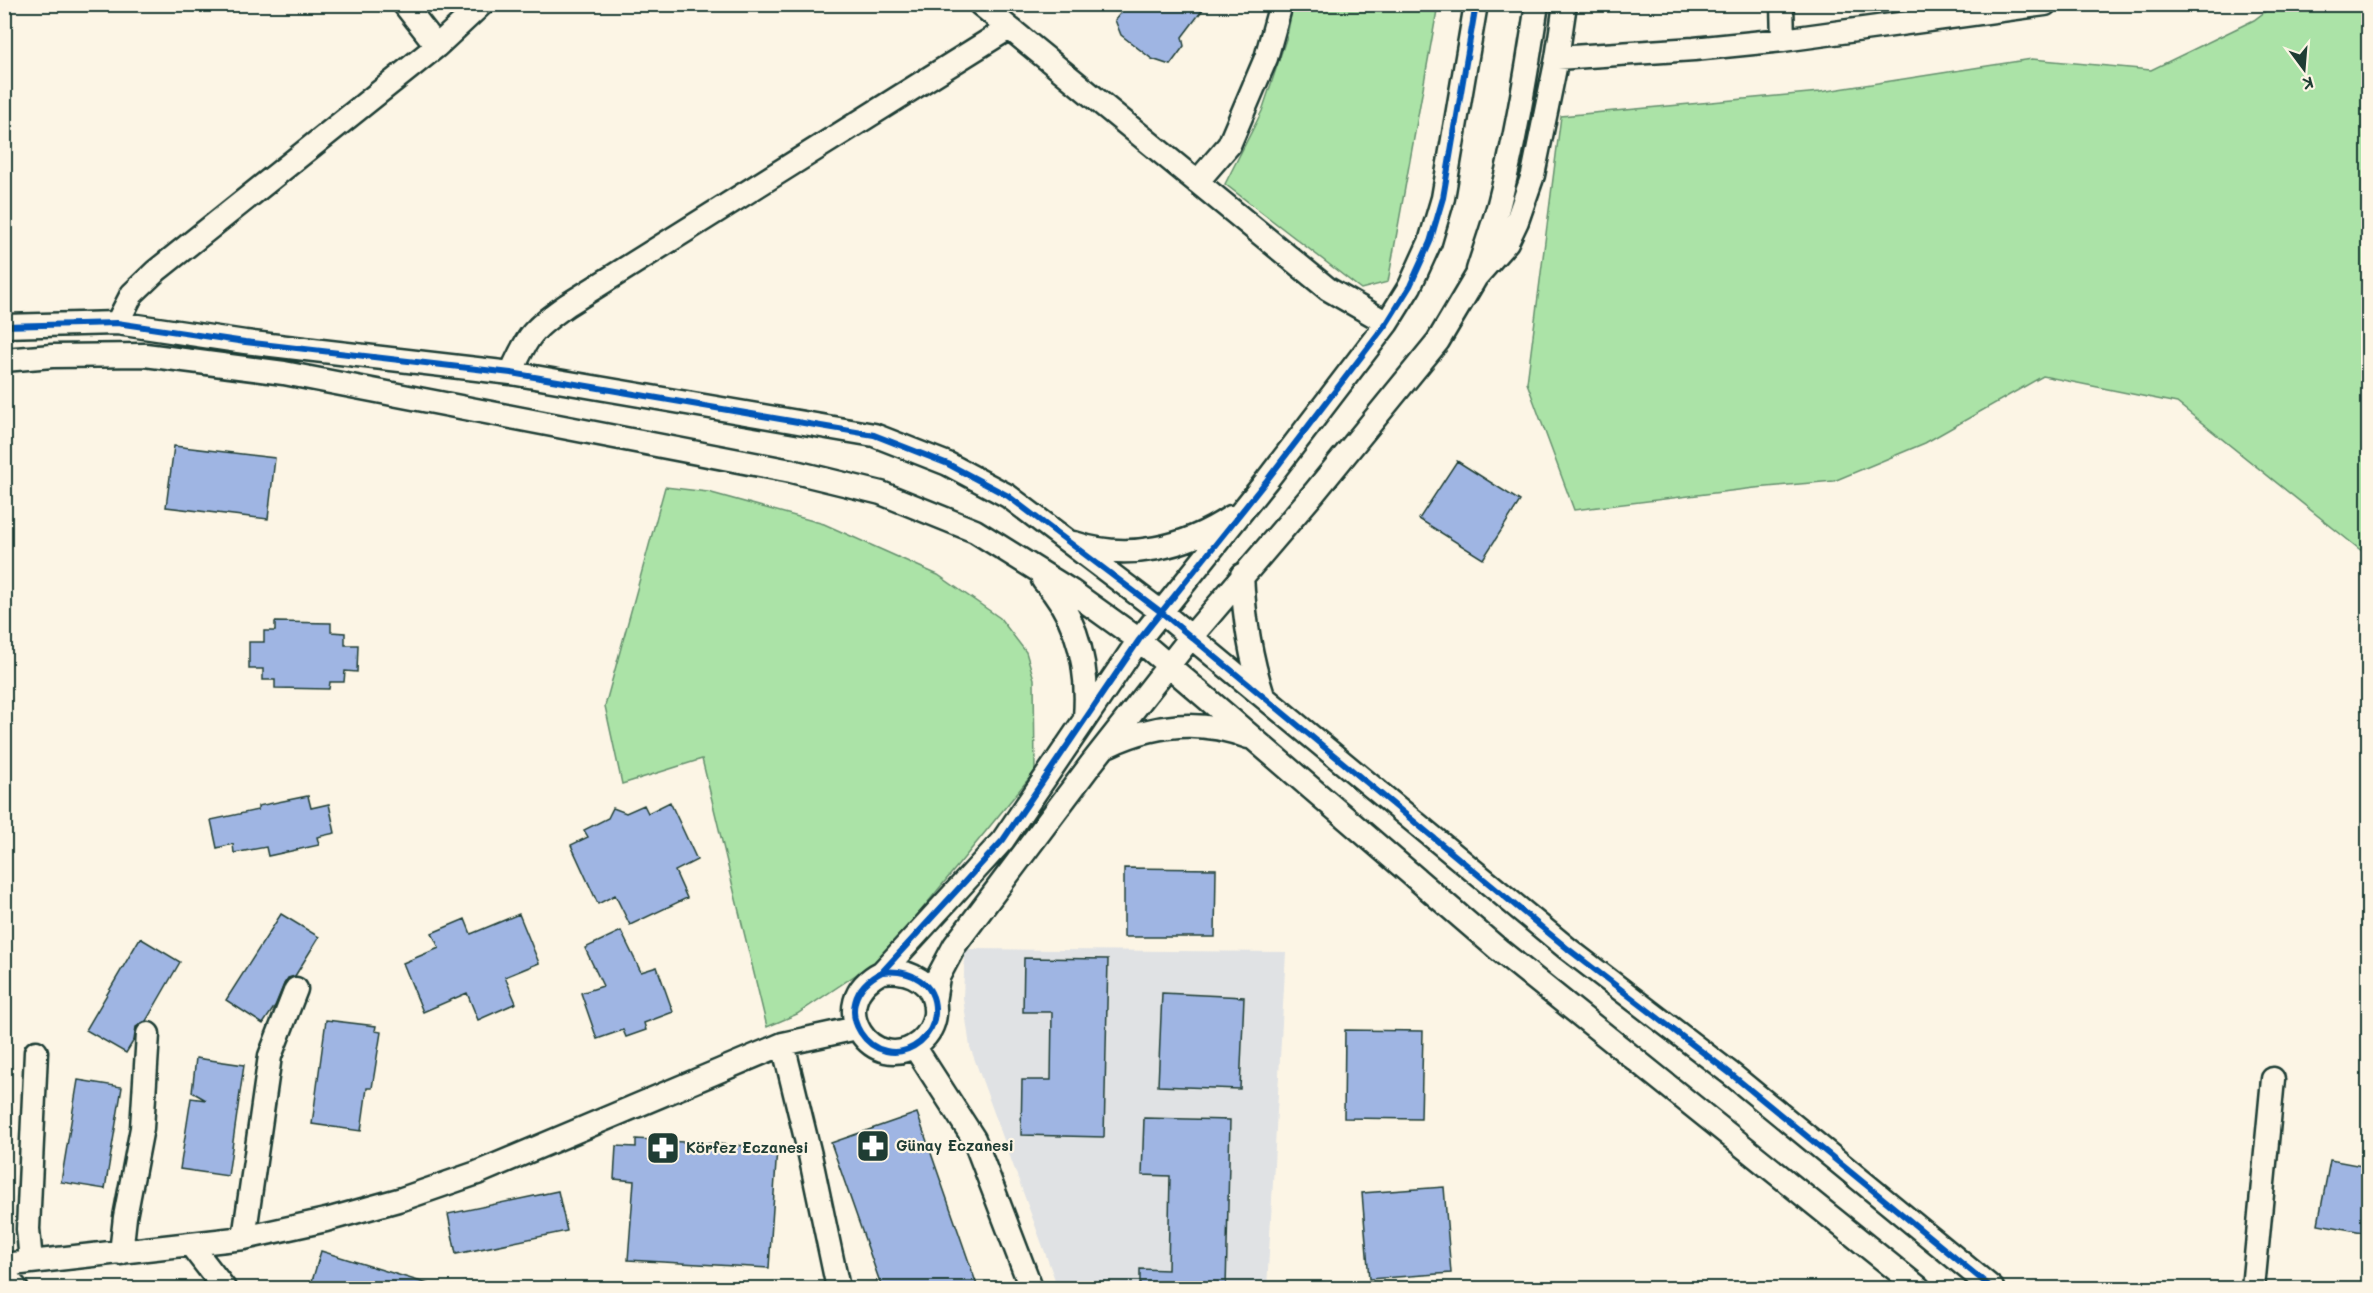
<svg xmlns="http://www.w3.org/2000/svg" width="2373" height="1293" font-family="Mali,sans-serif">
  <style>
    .built { fill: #e0e2e4 }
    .green { fill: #abe3a7; stroke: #65906e; stroke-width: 1.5 }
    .building { fill: #9fb5e3; stroke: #1f3d34; stroke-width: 1.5 }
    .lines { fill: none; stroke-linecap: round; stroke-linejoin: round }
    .minor-casing { stroke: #1f3d34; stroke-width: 27 }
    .minor { stroke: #fcf5e5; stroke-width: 22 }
    .cycleway-casing { stroke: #fcf5e5; stroke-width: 10 }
    .cycleway { stroke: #0057b8; stroke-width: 6 }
    .labels { text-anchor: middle; stroke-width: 4.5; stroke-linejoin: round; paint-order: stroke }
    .poi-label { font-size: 15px; font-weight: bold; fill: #1f3d34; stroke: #fcf5e5; text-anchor: start }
  </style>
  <rect width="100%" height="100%" fill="#fcf5e5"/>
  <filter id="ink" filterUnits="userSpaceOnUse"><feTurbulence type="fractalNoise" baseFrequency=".0167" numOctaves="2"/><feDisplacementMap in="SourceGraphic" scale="12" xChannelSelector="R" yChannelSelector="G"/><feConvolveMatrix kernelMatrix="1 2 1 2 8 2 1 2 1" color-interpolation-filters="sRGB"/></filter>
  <g filter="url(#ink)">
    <path class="built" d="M 965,949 L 1286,952 L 1267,1288 L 1058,1288 L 970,1047 L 963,998 Z"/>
    <path class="green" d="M 1293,5 L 1438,5 L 1388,282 L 1361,289 L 1225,184 L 1262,111 L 1287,36 Z
      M 2274,5 L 2368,5 L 2368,556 L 2177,403 L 2043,376 L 1925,443 L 1834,481 L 1755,488 L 1574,510 L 1527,383 L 1561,116 L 1820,92 L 2032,59 L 2151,70 L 2254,20 Z
      M 665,487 L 708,492 L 824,524 L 938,575 L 1000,618 L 1026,652 L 1034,679 L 1035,771 L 884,956 L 797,1014 L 767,1027 L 702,759 L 622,784 L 605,706 Z"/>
    <path class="building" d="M 1128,4 L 1207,4 L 1182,37 L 1184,46 L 1170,65 L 1152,59 L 1121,35 L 1115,20 Z
      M 174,446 L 275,458 L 268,519 L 166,507 Z
      M 1457,461 L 1520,501 L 1483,559 L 1419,519 Z
      M 275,622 L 331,623 L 331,632 L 345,633 L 345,645 L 358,645 L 357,672 L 345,671 L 344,682 L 330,682 L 329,689 L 275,688 L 275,680 L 263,680 L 263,669 L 249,669 L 249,642 L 264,642 L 264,631 L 275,631 Z
      M 308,796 L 311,808 L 329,804 L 335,833 L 317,837 L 319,845 L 268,856 L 266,847 L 234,853 L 233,844 L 217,848 L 211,820 L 258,810 L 258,806 Z
      M 670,802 L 697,860 L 675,871 L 687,898 L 630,925 L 615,895 L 598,904 L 571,845 L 588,837 L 584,830 L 608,818 L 613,808 L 626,813 L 644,805 L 648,813 Z
      M 1124,868 L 1216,869 L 1215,937 L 1124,937 Z
      M 281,914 L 319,937 L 295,976 L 288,978 L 284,984 L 275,1006 L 263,1024 L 226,1000 Z
      M 519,914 L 539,963 L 505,977 L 516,1003 L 478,1020 L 467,993 L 423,1012 L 403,963 L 439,948 L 432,933 L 465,919 L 471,934 Z
      M 621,931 L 641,972 L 657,967 L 673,1012 L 644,1023 L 646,1030 L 626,1037 L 623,1030 L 597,1039 L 581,993 L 603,986 L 585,948 Z
      M 140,938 L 180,962 L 146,1021 L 136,1027 L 134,1040 L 126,1053 L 86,1030 Z
      M 1024,958 L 1108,959 L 1104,1137 L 1021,1135 L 1022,1080 L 1051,1080 L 1052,1012 L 1023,1012 Z
      M 1162,993 L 1244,997 L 1240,1089 L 1158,1086 Z
      M 326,1020 L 376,1026 L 375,1031 L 381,1032 L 372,1088 L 367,1088 L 361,1131 L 312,1124 Z
      M 1345,1030 L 1423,1031 L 1421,1119 L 1344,1118 Z
      M 196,1058 L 244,1065 L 228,1176 L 180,1169 L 191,1098 L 206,1100 L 192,1092 Z
      M 78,1080 L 122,1087 L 105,1189 L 61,1182 Z
      M 917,1113 L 978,1288 L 882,1288 L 831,1143 Z
      M 1144,1118 L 1230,1120 L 1226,1288 L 1140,1288 L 1140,1269 L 1168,1270 L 1170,1176 L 1142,1175 Z
      M 636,1139 L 777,1148 L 769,1268 L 628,1260 L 634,1181 L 614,1179 L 616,1146 L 636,1147 Z
      M 2330,1160 L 2368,1167 L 2368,1233 L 2318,1224 Z
      M 1444,1187 L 1451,1273 L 1369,1279 L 1362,1193 Z
      M 558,1191 L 567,1231 L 456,1254 L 448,1214 Z
      M 321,1251 L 428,1284 L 427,1288 L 310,1288 Z"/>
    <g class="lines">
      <g class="minor-casing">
        <path id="minor" d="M 404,4 L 437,46
          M 980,4 L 1328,289 L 1387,323
          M 1782,4 L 1783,40
          M 1557,58 L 1694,49 L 1783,40 L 2045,4
          M 1197,182 L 1229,145 L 1266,58 L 1281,4
          M 1478,270 C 1485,248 1493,226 1499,204 C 1516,138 1527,72 1537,4
          M 117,323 L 132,294 L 156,271 L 437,46 L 482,4
          M 4,326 L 117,323 L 245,342 L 511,373 L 874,435 L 948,464 L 1008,496 L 1161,612 L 1568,949 L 1731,1074 L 1992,1288
          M 4,360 L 52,356 L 145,355 L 284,373 L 791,471 L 881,493 L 975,531 L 1071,591 L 1139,640 L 1498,949 L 1919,1288
          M 511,373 C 528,334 533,329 567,305 L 1009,28
          M 1074,543 C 1127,561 1185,548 1231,517
          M 1242,575 C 1244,617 1250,656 1263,696
          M 1043,580 C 1079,619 1089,667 1085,718
          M 1109,745 C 1153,724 1201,719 1248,737
          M 882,972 C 910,969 937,982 935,1014 C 934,1025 928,1035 920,1042 C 874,1079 820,1003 882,972 L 1003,840 L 1139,640 L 1267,480 L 1387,323 L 1410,286 L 1430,242 L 1443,198 L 1476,4
          M 934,1002 L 938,977 L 955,945 L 1091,764 L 1191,637 L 1314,493 L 1438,341 L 1476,277 L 1507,242 L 1517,221 L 1533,175 L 1557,58 L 1565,4
          M 783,1044 L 810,1155 L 838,1288
          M 914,1046 L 974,1139 L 1031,1288
          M 244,1238 L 270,1056 L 296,989
          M 190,1244 L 224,1288
          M 121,1253 L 125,1217 L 142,1128 L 148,1034
          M 31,1262 L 28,1229 L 36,1052
          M 4,1265 L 244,1238 L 326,1220 L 402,1199 L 477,1173 L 783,1044 L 857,1028
          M 4,1275 L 16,1288
          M 2253,1288 L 2273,1079"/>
      </g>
      <use href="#minor" class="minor"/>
      <g class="cycleway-casing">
        <path id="cycleway" d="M 4,326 L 117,323 L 245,342 L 511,373 L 874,435 L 948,464 L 1008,496 L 1161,612 L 1568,949 L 1731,1074 L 1992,1288
          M 882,972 C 910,969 937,982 935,1014 C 934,1025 928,1035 920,1042 C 874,1079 820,1003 882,972 L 1003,840 L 1139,640 L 1267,480 L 1387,323 L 1410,286 L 1430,242 L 1443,198 L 1476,4"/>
      </g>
      <use href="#cycleway" class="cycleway"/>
    </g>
  </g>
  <defs>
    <g id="pharmacy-square" transform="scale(1.725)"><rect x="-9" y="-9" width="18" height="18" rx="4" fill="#1f3d34" stroke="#fcf5e5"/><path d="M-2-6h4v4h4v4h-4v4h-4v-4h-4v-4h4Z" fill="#fff"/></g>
  </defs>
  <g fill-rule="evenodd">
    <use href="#pharmacy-square" x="873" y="1146"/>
    <use href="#pharmacy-square" x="663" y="1148"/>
  </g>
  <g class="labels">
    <g class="poi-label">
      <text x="896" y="1151">Günay Eczanesi</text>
      <text x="686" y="1153">Körfez Eczanesi</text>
    </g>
  </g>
  <rect width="2373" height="1293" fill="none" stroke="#fcf5e5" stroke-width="24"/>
  <rect x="12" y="12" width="2349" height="1269" fill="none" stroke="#1f3d34" stroke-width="2" filter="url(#ink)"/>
  <g transform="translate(2304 69) rotate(164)" stroke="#fcf5e5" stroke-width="4.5" paint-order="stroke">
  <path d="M0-4.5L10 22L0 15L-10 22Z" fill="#1f3d34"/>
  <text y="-9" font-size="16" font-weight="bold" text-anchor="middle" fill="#1f3d34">K</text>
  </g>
</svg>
